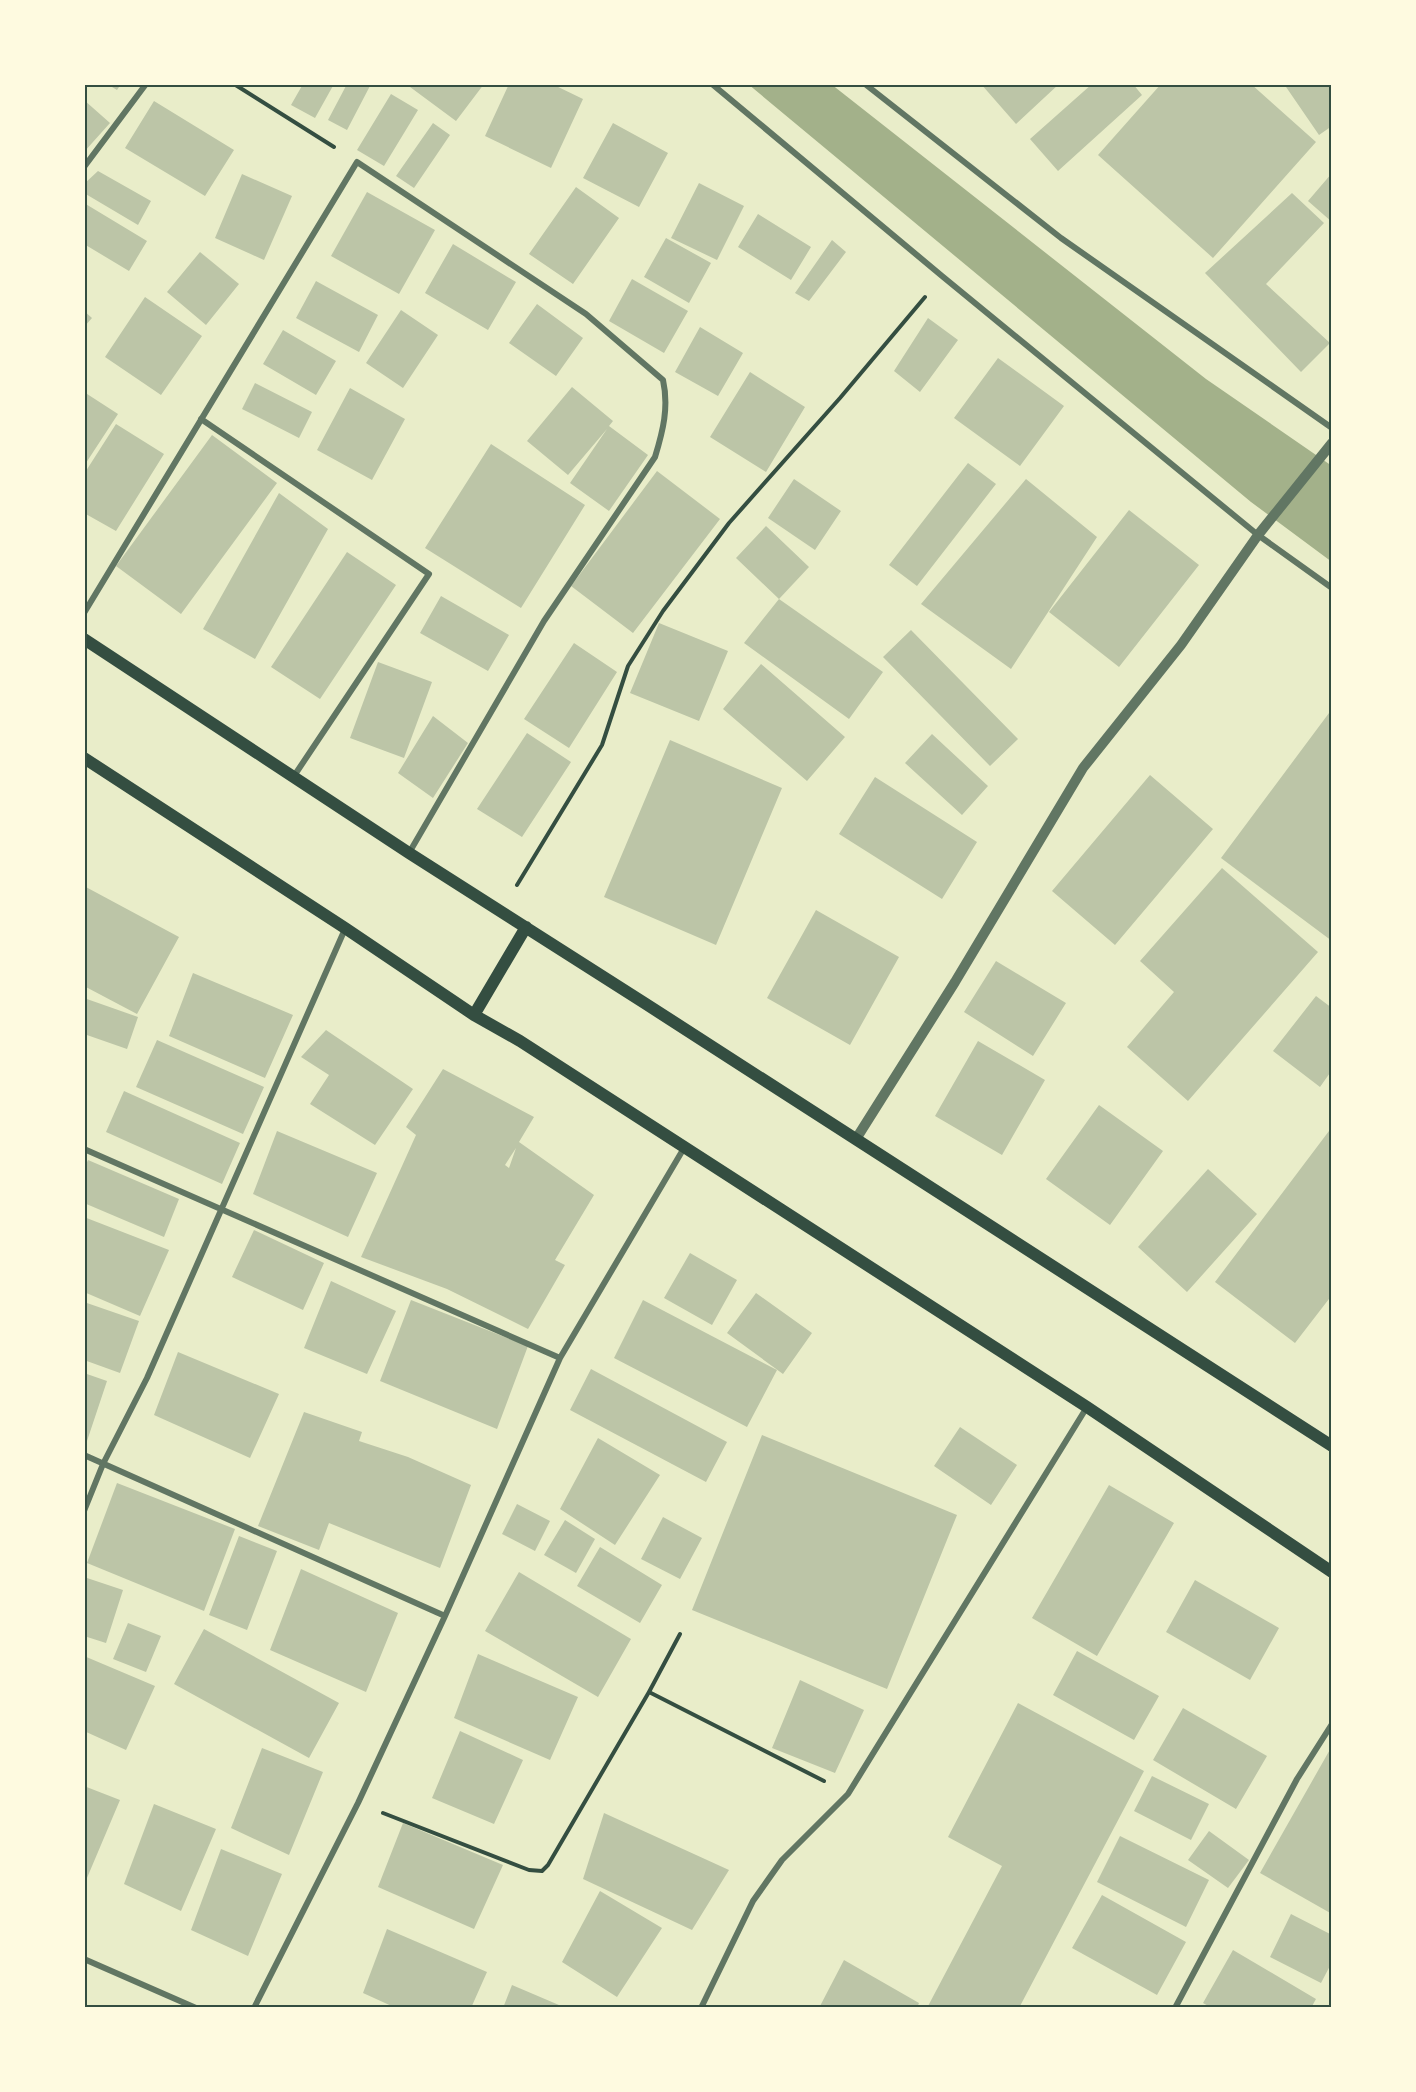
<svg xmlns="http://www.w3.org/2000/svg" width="1416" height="2092" font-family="Karla,sans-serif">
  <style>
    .water { fill: #a3b18a }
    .building { fill: #bcc5a7; fill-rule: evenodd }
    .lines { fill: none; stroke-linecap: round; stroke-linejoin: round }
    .path { stroke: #344e41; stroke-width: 4 }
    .minor { stroke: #617663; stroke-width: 6 }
    .tertiary { stroke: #617663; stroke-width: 10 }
    .secondary { stroke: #344e41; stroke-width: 12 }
    .neatline { fill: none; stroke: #344e41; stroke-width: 2 }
  </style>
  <rect width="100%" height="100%" fill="#e9edc9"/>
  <path class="water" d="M 748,84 L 831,84 L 1206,379 L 1332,466 L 1332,562 L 1251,502 Z"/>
  <path class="building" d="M 107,84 L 121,84 L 117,90 Z
    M 303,84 L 334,84 L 315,118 L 291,105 Z
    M 347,84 L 371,84 L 347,130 L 328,120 Z
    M 406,84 L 484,84 L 456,121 Z
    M 509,84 L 552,84 L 583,99 L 551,168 L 485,136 Z
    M 981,84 L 1059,84 L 1016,124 Z
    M 1092,84 L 1133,84 L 1142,95 L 1058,171 L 1030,139 Z
    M 1161,84 L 1251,84 L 1316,142 L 1213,258 L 1098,155 Z
    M 1284,84 L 1332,84 L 1332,126 L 1319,135 Z
    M 391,94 L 418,110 L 384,166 L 357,150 Z
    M 84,100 L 110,123 L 84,152 Z
    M 154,101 L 234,150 L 205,196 L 125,148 Z
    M 433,123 L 450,135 L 414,188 L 396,176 Z
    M 613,123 L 668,153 L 639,207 L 583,178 Z
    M 98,171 L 151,201 L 138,225 L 84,193 L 84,184 Z
    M 1332,173 L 1332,222 L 1308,201 Z
    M 242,174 L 292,196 L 264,260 L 215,238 Z
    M 699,183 L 744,206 L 717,260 L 671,238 Z
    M 576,187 L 619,218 L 573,284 L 529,254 Z
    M 367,192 L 435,230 L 399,294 L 331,256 Z
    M 1292,193 L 1324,223 L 1266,284 L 1330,343 L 1301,372 L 1205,273 Z
    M 84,203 L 147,241 L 129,271 L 84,244 Z
    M 758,214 L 811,247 L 791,280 L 738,247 Z
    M 666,238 L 711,263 L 689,303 L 644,277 Z
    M 832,240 L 846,252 L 809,301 L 795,293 Z
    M 453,244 L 516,282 L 488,330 L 425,293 Z
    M 200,252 L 239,284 L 206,325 L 167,292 Z
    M 632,279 L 688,311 L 664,353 L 609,321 Z
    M 316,281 L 378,315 L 359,352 L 296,318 Z
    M 145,297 L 202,336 L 161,395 L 105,357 Z
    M 537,304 L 583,338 L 556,376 L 509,343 Z
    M 401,310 L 438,335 L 403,388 L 366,363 Z
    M 84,311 L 92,318 L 84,327 Z
    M 928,318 L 958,340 L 920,392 L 894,371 Z
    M 700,327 L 743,353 L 718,396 L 675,372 Z
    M 283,330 L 336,361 L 316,395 L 263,364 Z
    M 998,358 L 1064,406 L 1020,466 L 954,418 Z
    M 750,372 L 805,407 L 766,472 L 710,437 Z
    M 255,383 L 312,412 L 299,438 L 242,409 Z
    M 572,387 L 613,421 L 609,426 L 648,455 L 609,511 L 570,483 L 607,429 L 568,475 L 527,441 Z
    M 350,388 L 405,419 L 372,480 L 317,450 Z
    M 84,392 L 118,414 L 84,466 Z
    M 116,424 L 164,454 L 116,531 L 84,513 L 84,474 Z
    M 212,435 L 277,483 L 181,614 L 116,566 Z
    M 491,444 L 585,505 L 521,608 L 425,548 Z
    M 968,463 L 996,484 L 917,586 L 889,565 Z
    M 657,471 L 720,519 L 633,633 L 571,586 Z
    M 794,479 L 841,511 L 815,550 L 768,518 Z
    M 1026,479 L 1097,537 L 1011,669 L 921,604 Z
    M 279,493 L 328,529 L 255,659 L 203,629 Z
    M 1129,510 L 1199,565 L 1119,667 L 1049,612 Z
    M 766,526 L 809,567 L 779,599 L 883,672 L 849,719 L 744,643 L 779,599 L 736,558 Z
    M 347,552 L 396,585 L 320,699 L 271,667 Z
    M 441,596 L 509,635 L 488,671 L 420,633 Z
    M 659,623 L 728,651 L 699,721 L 630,693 Z
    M 911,630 L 1018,739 L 990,766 L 883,657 Z
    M 574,643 L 617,672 L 569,748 L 524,719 Z
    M 378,662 L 432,682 L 404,758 L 350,738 Z
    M 761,664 L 845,737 L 807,781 L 723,709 Z
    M 1332,709 L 1332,941 L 1221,858 Z
    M 433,716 L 468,743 L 433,798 L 398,773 Z
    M 527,733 L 571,762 L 522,837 L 477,809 Z
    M 932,734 L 988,786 L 962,815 L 905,763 Z
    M 670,740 L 782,788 L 716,945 L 604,897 Z
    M 1150,775 L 1213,829 L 1115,945 L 1052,891 Z
    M 875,777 L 977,842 L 942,899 L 839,834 Z
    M 1222,868 L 1318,952 L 1188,1101 L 1127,1047 L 1174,992 L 1140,961 Z
    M 84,886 L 179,937 L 137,1014 L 84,986 Z
    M 816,910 L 899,957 L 850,1045 L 767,998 Z
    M 996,961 L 1066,1003 L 1033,1056 L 964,1012 Z
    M 193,973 L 293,1015 L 265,1078 L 169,1036 Z
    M 1316,996 L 1332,1008 L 1332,1070 L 1320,1087 L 1273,1051 Z
    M 84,998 L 138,1017 L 127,1049 L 84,1034 Z
    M 326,1030 L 413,1089 L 375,1145 L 310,1104 L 329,1075 L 301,1057 Z
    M 157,1040 L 264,1087 L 243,1134 L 136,1087 Z
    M 978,1041 L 1045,1080 L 1002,1155 L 935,1116 Z
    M 443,1069 L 534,1117 L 519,1142 L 594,1195 L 555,1260 L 565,1265 L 528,1329 L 447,1289 L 361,1257 L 416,1135 L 406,1127 ZM 516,1148 L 509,1168 L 505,1165 Z
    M 124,1091 L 240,1143 L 222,1184 L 106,1132 Z
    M 1099,1105 L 1163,1151 L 1110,1225 L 1046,1179 Z
    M 1332,1127 L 1332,1295 L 1295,1343 L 1215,1282 Z
    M 277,1131 L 377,1173 L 348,1237 L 253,1194 Z
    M 88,1160 L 179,1199 L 164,1237 L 84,1203 L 84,1169 Z
    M 1208,1169 L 1257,1214 L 1187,1292 L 1138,1247 Z
    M 84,1217 L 169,1250 L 140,1316 L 84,1292 Z
    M 254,1230 L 324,1263 L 303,1310 L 232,1277 Z
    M 690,1253 L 737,1280 L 712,1325 L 664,1298 Z
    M 331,1281 L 396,1311 L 367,1374 L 304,1348 Z
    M 756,1293 L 812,1333 L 783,1374 L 727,1333 Z
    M 411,1300 L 528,1346 L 497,1429 L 380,1381 Z
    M 643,1300 L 777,1370 L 747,1427 L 614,1358 Z
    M 84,1302 L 139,1321 L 120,1373 L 84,1360 Z
    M 178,1352 L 279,1394 L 250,1458 L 154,1415 Z
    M 591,1369 L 727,1442 L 706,1482 L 570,1410 Z
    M 84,1373 L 107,1381 L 87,1441 L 84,1439 Z
    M 304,1412 L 362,1432 L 359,1441 L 408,1457 L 471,1485 L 440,1568 L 329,1523 L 319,1550 L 258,1526 Z
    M 960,1427 L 1017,1465 L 991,1505 L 934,1466 Z
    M 762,1435 L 957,1515 L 887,1689 L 692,1610 Z
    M 598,1438 L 660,1475 L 615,1545 L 560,1509 Z
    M 117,1483 L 235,1529 L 204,1611 L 87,1563 Z
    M 1109,1485 L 1174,1523 L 1097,1656 L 1032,1618 Z
    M 517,1504 L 550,1521 L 535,1551 L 502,1534 Z
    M 663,1517 L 702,1538 L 680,1579 L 641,1559 Z
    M 565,1520 L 595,1539 L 576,1573 L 544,1555 Z
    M 239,1536 L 277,1551 L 247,1630 L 209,1615 Z
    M 600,1547 L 662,1585 L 640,1623 L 577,1586 Z
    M 301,1569 L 398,1613 L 366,1692 L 270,1650 Z
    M 519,1572 L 631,1639 L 598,1697 L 485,1631 Z
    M 84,1577 L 123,1590 L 106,1643 L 84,1636 Z
    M 1195,1580 L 1279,1628 L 1250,1680 L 1166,1632 Z
    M 128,1623 L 161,1636 L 146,1672 L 113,1659 Z
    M 204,1629 L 339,1703 L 309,1758 L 174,1684 Z
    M 1077,1651 L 1159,1696 L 1134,1740 L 1053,1695 Z
    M 478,1654 L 578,1697 L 550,1760 L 454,1718 Z
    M 84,1656 L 155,1686 L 126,1750 L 84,1731 Z
    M 800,1680 L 864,1710 L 835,1773 L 772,1748 Z
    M 1018,1703 L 1144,1771 L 1019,2008 L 927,2008 L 1002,1866 L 948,1837 Z
    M 1183,1708 L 1267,1756 L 1236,1809 L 1153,1760 Z
    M 460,1731 L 523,1760 L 494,1824 L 432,1798 Z
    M 1332,1746 L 1332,1914 L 1260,1873 Z
    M 262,1748 L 323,1772 L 289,1855 L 231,1828 Z
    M 1152,1776 L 1209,1804 L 1191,1840 L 1134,1811 Z
    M 84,1786 L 120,1800 L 84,1885 Z
    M 154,1804 L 216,1829 L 181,1911 L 124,1884 Z
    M 604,1813 L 729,1870 L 692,1930 L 583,1879 Z
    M 403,1823 L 503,1865 L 474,1929 L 378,1887 Z
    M 1209,1831 L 1249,1860 L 1228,1888 L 1188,1860 Z
    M 1120,1836 L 1209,1880 L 1186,1927 L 1097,1882 Z
    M 221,1849 L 282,1874 L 248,1956 L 191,1930 Z
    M 600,1891 L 662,1928 L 617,1997 L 562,1962 Z
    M 1102,1895 L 1186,1942 L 1157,1995 L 1072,1948 Z
    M 1291,1914 L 1332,1935 L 1332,1962 L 1321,1983 L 1270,1957 Z
    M 387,1929 L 487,1972 L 471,2008 L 396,2008 L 363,1993 Z
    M 1233,1950 L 1316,1999 L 1311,2008 L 1212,2008 L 1203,2003 Z
    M 844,1960 L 919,2003 L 917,2008 L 819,2008 Z
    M 512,1985 L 566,2008 L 503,2008 Z"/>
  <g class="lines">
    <path class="path" d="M 234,84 L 334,147
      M 517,885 L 602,745 L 628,666 L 663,611 L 729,523 L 840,398 L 925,297
      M 649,1692 L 824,1781
      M 383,1813 L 529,1870 L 542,1871 L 548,1865 L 649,1692 L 680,1634"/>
    <path class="minor" d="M 712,84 L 942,276 L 1258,535 L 1332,588
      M 865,84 L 1061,238 L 1332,428
      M 84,167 L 146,84
      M 201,419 L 429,574 L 294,776
      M 84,613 L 357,162 L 586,314 L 663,380 C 669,407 663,431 655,457 L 544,621 L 409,853
      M 84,1149 L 560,1358
      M 84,1455 L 445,1616
      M 84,1511 L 103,1464 L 147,1378 L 345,929
      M 84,1959 L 196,2008
      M 254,2008 L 358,1803 L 445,1616 L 560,1358 L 684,1148
      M 701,2008 L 753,1901 L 782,1860 L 848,1794 L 1087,1407
      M 1175,2008 L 1297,1779 L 1332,1724"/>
    <path class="tertiary" d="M 856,1139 L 955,982 L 1083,768 L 1181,645 L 1258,535 L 1332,443"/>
    <path class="secondary" d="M 84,639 L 409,853 L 646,1004 L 1332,1446
      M 84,758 L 345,928 L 474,1015 L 520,1041 L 1087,1407 L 1332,1572
      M 474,1015 L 526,927"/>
  </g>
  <rect width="1416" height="2092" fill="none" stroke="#fefae0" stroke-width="171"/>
  <rect x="86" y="86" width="1244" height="1920" class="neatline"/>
</svg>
